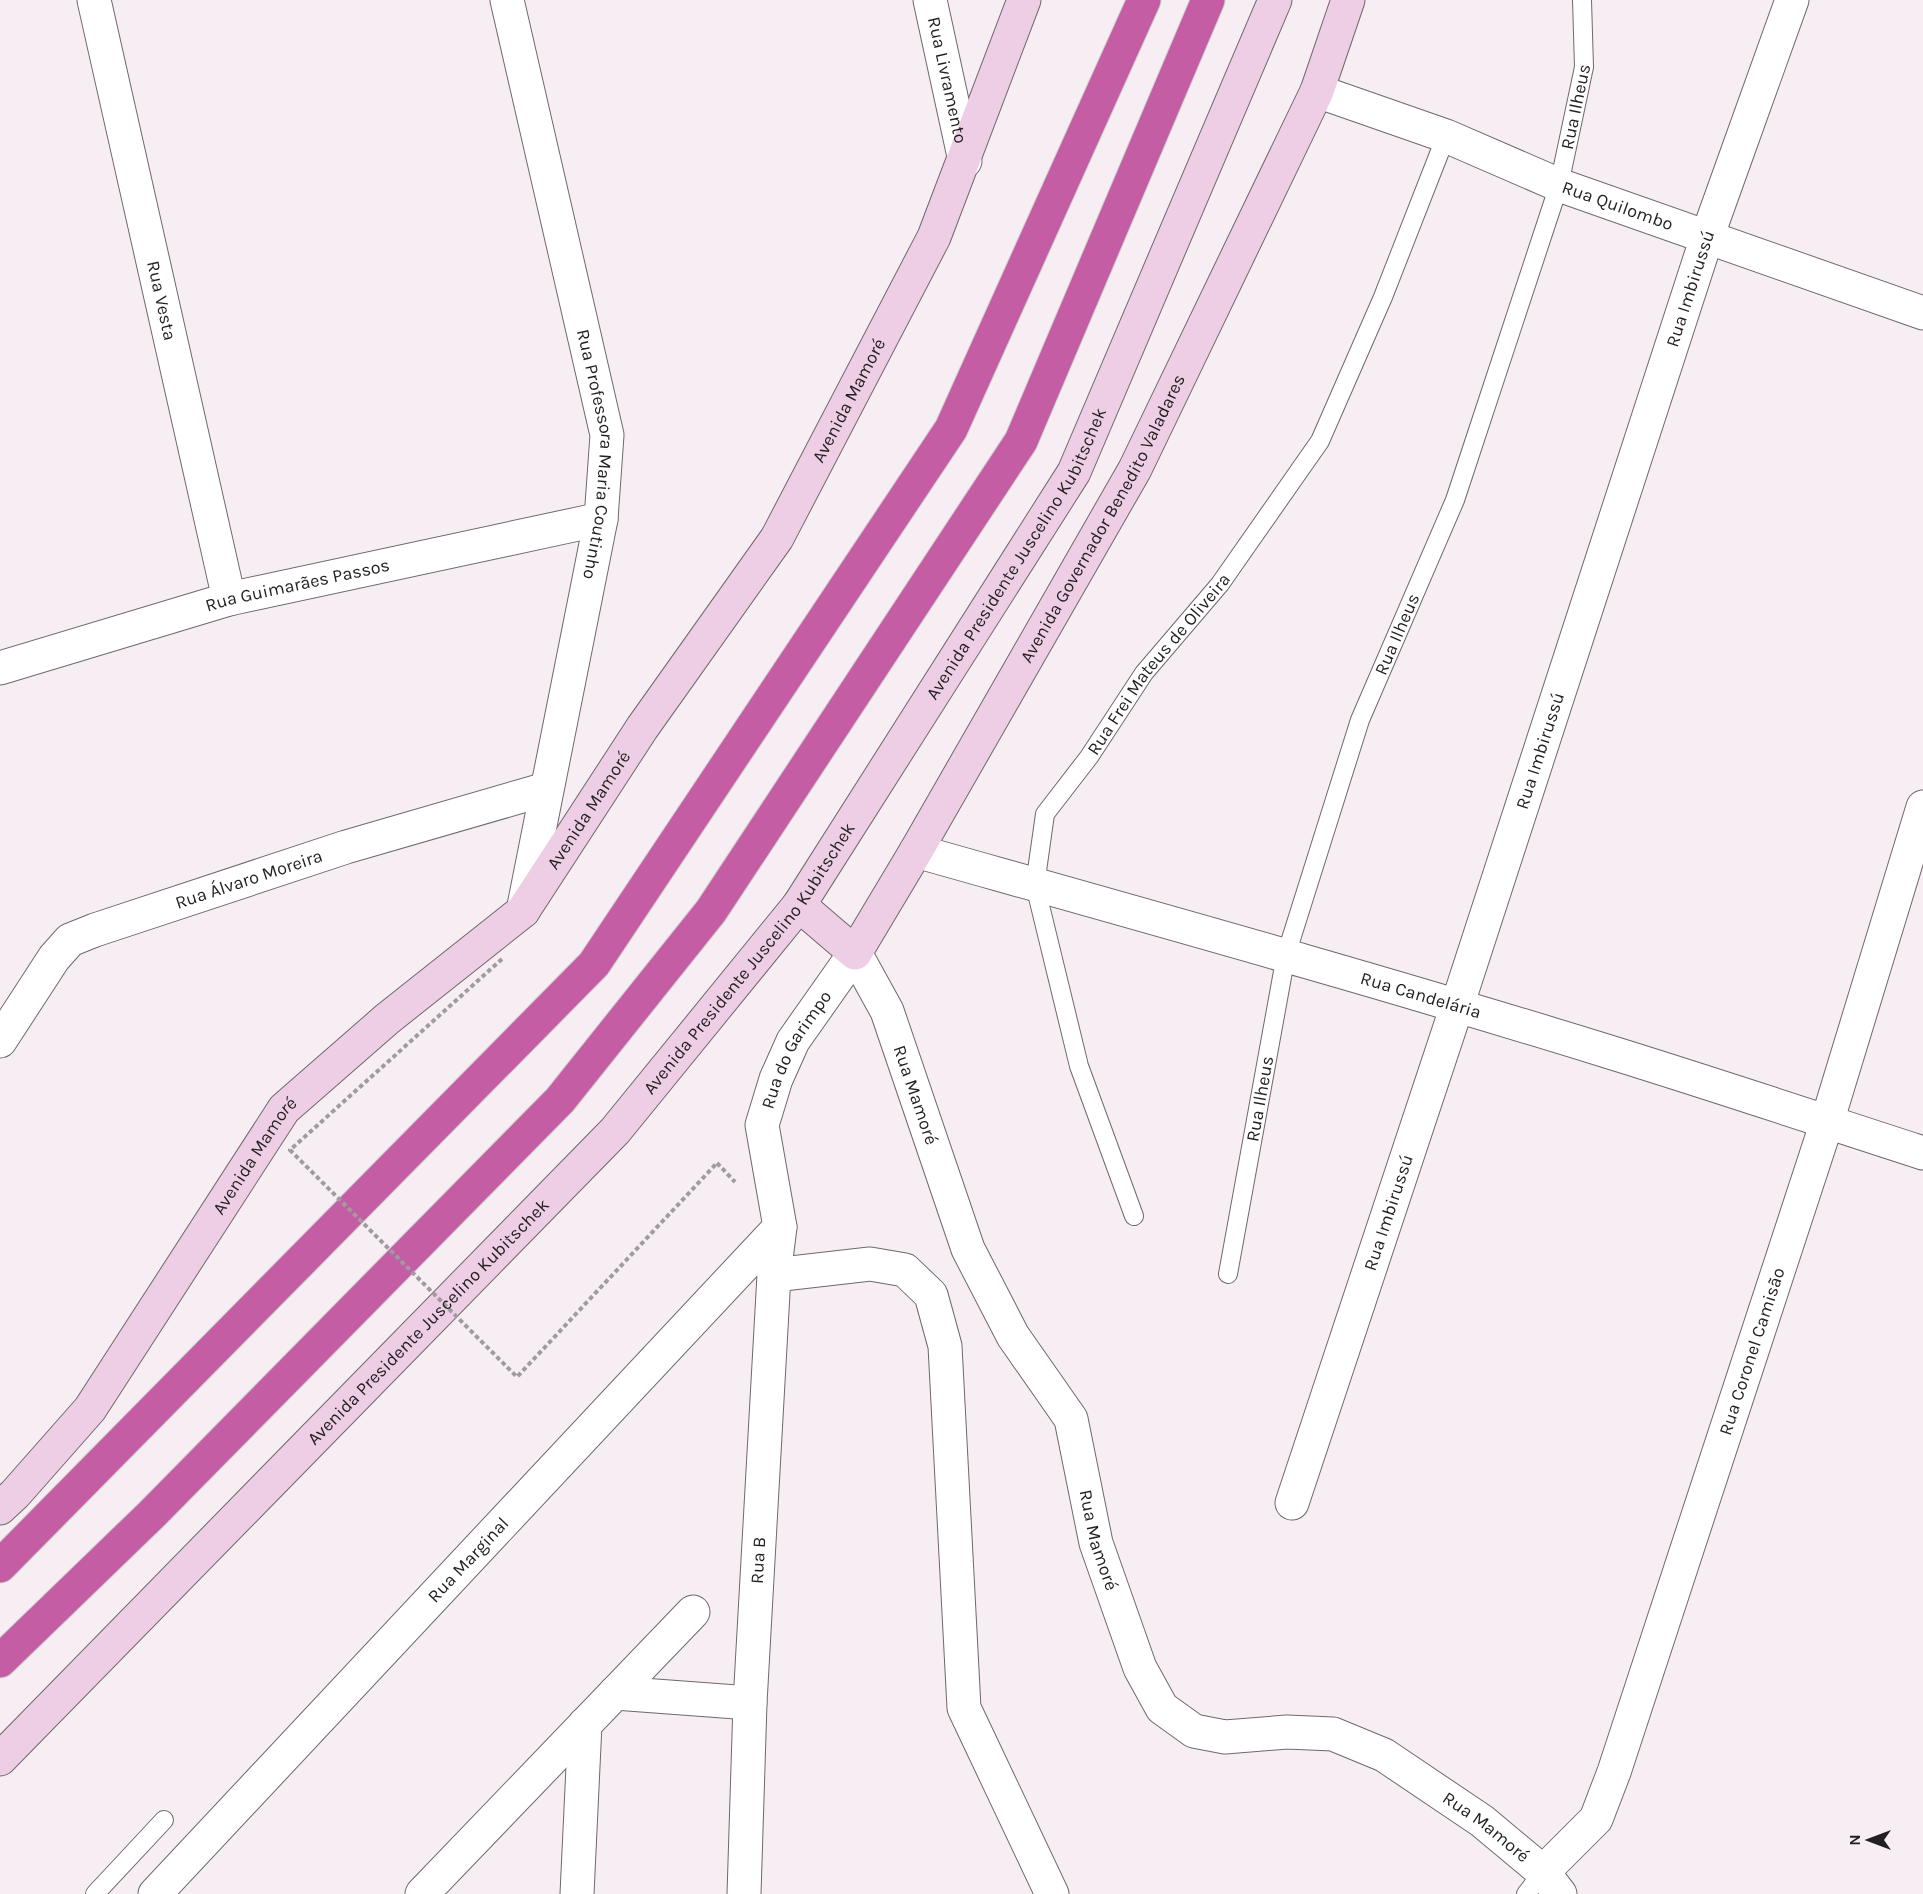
<svg xmlns="http://www.w3.org/2000/svg" width="1923" height="1894" font-family="Karla,sans-serif">
  <style>
    .lines { fill: none; stroke-linecap: round; stroke-linejoin: round }
    .lane-casing { stroke: #6f686c; stroke-width: 20 }
    .street-casing { stroke: #6f686c; stroke-width: 35 }
    .secondary-casing { stroke: #6f686c; stroke-width: 35 }
    .highway-casing { stroke: #cecece; stroke-width: 35 }
    .path { stroke: #a19b9f; stroke-width: 4; stroke-dasharray: 4.5 3; stroke-linecap: butt }
    .lane { stroke: #fff; stroke-width: 18 }
    .street { stroke: #fff; stroke-width: 33 }
    .secondary { stroke: #edcee4; stroke-width: 33 }
    .highway { stroke: #c45da4; stroke-width: 33 }
    .path-bridge { stroke: #a19b9f; stroke-width: 4; stroke-dasharray: 4.5 3; stroke-linecap: butt }
    .labels { text-anchor: middle; stroke-width: 4.5; stroke-linejoin: round; paint-order: stroke }
    .street-label { font-size: 18px; fill: #221f21; stroke: #f6eef3 }
  </style>
  <rect width="100%" height="100%" fill="#f6eef3"/>
  <g class="lines">
    <g class="lane-casing">
      <g id="lane">
        <path id="s1" d="M 1134,1216 L 1079,1066 L 1035,885 L 1045,814 L 1089,757 L 1144,673 L 1220,584 L 1320,441 L 1383,297 L 1446,136"/>
        <path id="s2" d="M 1228,1274 L 1286,955 L 1360,720 L 1455,500 L 1559,185 L 1584,67 L 1582,0"/>
        <path d="M 95,1894 L 164,1820"/>
        <path d="M 1526,1894 L 1543,1872"/>
      </g>
    </g>
    <g class="street-casing">
      <g id="street">
        <path id="s3" d="M 94,0 L 229,599"/>
        <path id="s4" d="M 507,0 L 607,435 L 601,519 L 523,911"/>
        <path id="s5" d="M 930,0 L 965,161"/>
        <path id="s6" d="M 1317,91 L 1446,136 L 1559,185 L 1923,313"/>
        <path id="s7" d="M 0,668 L 229,599 L 601,519"/>
        <path id="s8" d="M 916,851 C 1150,917 1384,982 1616,1054 C 1719,1086 1821,1120 1923,1153"/>
        <path id="s9" d="M 0,1041 L 54,958 L 70,940 L 95,930 L 346,847 L 546,789"/>
        <path d="M 774,1275 L 870,1264 L 905,1270 L 931,1295 L 945,1346 L 964,1708 L 1052,1894"/>
        <path id="s10" d="M 1292,1503 L 1457,1006 L 1707,237 L 1792,0"/>
        <path d="M 615,1693 L 750,1703"/>
        <path id="s11" d="M 1543,1872 L 1596,1819 L 1614,1772 L 1827,1122 L 1923,807"/>
        <path id="s12" d="M 155,1894 L 780,1227"/>
        <path d="M 422,1894 L 693,1612"/>
        <path d="M 577,1894 L 585,1724"/>
        <path id="s13" d="M 744,1894 L 750,1703 L 774,1275 L 780,1227 L 762,1125 L 776,1079 L 793,1041 L 855,953 L 887,1011 L 968,1249 L 1013,1336 L 1071,1419 L 1096,1543 L 1140,1668 L 1162,1708 L 1194,1731 L 1225,1737 L 1287,1732 L 1333,1734 L 1384,1755 L 1482,1821 L 1543,1872 L 1560,1894"/>
      </g>
    </g>
    <g class="secondary-casing">
      <g id="secondary">
        <path id="s14" d="M 799,905 L 855,953 L 916,851 L 1135,469 L 1317,91 L 1348,0"/>
        <path id="s15" d="M 0,1508 L 15,1494 L 90,1409 L 284,1109 L 387,1019 L 523,911 L 642,728 L 777,538 L 934,237 L 1024,0"/>
        <path id="s16" d="M 0,1759 L 615,1131 L 799,905 L 1074,472 L 1275,0"/>
      </g>
    </g>
    <g class="highway-casing">
      <path id="highway" d="M 0,1566 L 594,964 L 951,429 L 1144,0
        M 0,1661 L 151,1515 L 560,1100 L 711,911 L 1021,441 L 1208,0"/>
    </g>
    <path class="path" d="M 717,1163 L 735,1182"/>
    <use href="#lane" class="lane"/>
    <use href="#street" class="street"/>
    <use href="#secondary" class="secondary"/>
    <use href="#highway" class="highway"/>
    <path class="path-bridge" d="M 502,959 L 290,1150 L 517,1377 L 717,1163"/>
  </g>
  <g class="labels">
    <g class="street-label">
      <text dy="6" stroke="none"><textPath href="#s5" startOffset="82">Rua Livramento</textPath></text>
      <text dy="6" stroke="none"><textPath href="#s2" startOffset="1222">Rua Ilheus</textPath></text>
      <text dy="6" stroke="none"><textPath href="#s6" startOffset="322">Rua Quilombo</textPath></text>
      <text dy="6" stroke="none"><textPath href="#s10" startOffset="1278">Rua Imbirussú</textPath></text>
      <text dy="6" stroke="none"><textPath href="#s3" startOffset="308">Rua Vesta</textPath></text>
      <text dy="6" stroke="none"><textPath href="#s15" startOffset="1408">Avenida Mamoré</textPath></text>
      <text dy="6" stroke="none"><textPath href="#s4" startOffset="465">Rua Professora Maria Coutinho</textPath></text>
      <text dy="6" stroke="none"><textPath href="#s14" startOffset="574">Avenida Governador Benedito Valadares</textPath></text>
      <text dy="6" stroke="none"><textPath href="#s16" startOffset="1584">Avenida Presidente Juscelino Kubitschek</textPath></text>
      <text dy="6" stroke="none"><textPath href="#s7" startOffset="309">Rua Guimarães Passos</textPath></text>
      <text dy="6" stroke="none"><textPath href="#s2" startOffset="664">Rua Ilheus</textPath></text>
      <text dy="6" stroke="none"><textPath href="#s1" startOffset="606">Rua Frei Mateus de Oliveira</textPath></text>
      <text dy="6" stroke="none"><textPath href="#s10" startOffset="792">Rua Imbirussú</textPath></text>
      <text dy="6" stroke="none"><textPath href="#s15" startOffset="922">Avenida Mamoré</textPath></text>
      <text dy="6" stroke="none"><textPath href="#s9" startOffset="312">Rua Álvaro Moreira</textPath></text>
      <text dy="6" stroke="none"><textPath href="#s16" startOffset="1098">Avenida Presidente Juscelino Kubitschek</textPath></text>
      <text dy="6" stroke="none"><textPath href="#s8" startOffset="525">Rua Candelária</textPath></text>
      <text dy="6" stroke="none"><textPath href="#s13" startOffset="855">Rua do Garimpo</textPath></text>
      <text dy="6" stroke="none"><textPath href="#s13" startOffset="1124">Rua Mamoré</textPath></text>
      <text dy="6" stroke="none"><textPath href="#s2" startOffset="178">Rua Ilheus</textPath></text>
      <text dy="6" stroke="none"><textPath href="#s15" startOffset="436">Avenida Mamoré</textPath></text>
      <text dy="6" stroke="none"><textPath href="#s10" startOffset="306">Rua Imbirussú</textPath></text>
      <text dy="6" stroke="none"><textPath href="#s16" startOffset="612">Avenida Presidente Juscelino Kubitschek</textPath></text>
      <text dy="6" stroke="none"><textPath href="#s11" startOffset="568">Rua Coronel Camisão</textPath></text>
      <text dy="6" stroke="none"><textPath href="#s13" startOffset="1610">Rua Mamoré</textPath></text>
      <text dy="6" stroke="none"><textPath href="#s13" startOffset="334">Rua B</textPath></text>
      <text dy="6" stroke="none"><textPath href="#s12" startOffset="458">Rua Marginal</textPath></text>
      <text dy="6" stroke="none"><textPath href="#s13" startOffset="2150">Rua Mamoré</textPath></text>
    </g>
  </g>
  <g transform="translate(1869 1840) rotate(270)" stroke="#f6eef3" stroke-width="4.5" paint-order="stroke">
  <path d="M0-4.5L10 22L0 15L-10 22Z" fill="#221f21"/>
  <text y="-9" font-size="16" font-weight="bold" text-anchor="middle" fill="#221f21">N</text>
  </g>
</svg>
